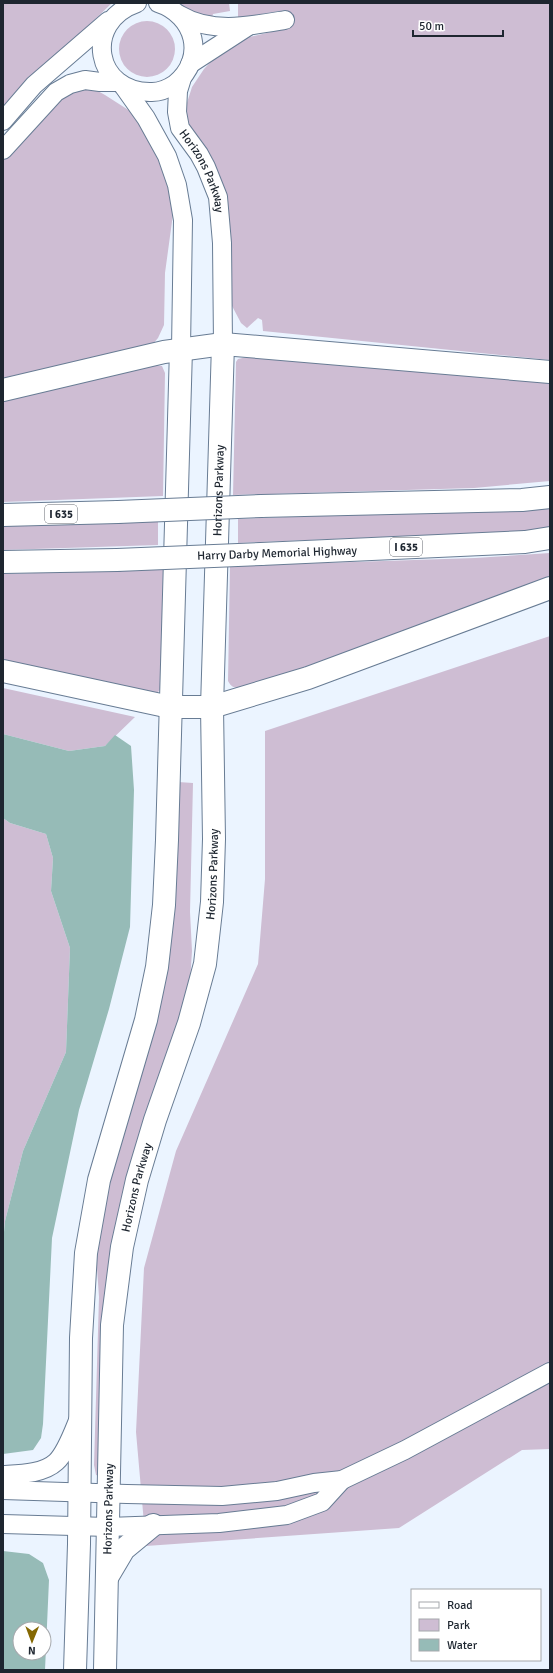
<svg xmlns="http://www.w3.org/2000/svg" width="553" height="1673" font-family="Signika,sans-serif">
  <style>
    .green { fill: #cebdd3 }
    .water { fill: #96bbb7; fill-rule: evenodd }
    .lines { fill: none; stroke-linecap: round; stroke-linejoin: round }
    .minor-casing { stroke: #687c94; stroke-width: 20 }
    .major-casing { stroke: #687c94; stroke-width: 24 }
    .highway-casing { stroke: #687c94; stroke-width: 24 }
    .minor { stroke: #fff; stroke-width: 18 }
    .major { stroke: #fff; stroke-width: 22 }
    .highway { stroke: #fff; stroke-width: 22 }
    .highway-bridge-casing { stroke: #687c94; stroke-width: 24; stroke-linecap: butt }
    .highway-bridge { stroke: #fff; stroke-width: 22 }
    .labels { text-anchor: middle; stroke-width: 3; stroke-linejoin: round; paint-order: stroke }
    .shield { fill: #fff; stroke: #62676e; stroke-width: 1 }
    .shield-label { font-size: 11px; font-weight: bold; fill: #1e2630 }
    .street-label { font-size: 12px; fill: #1e2630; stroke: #fff }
  </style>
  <rect width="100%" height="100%" fill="#ebf4ff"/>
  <path class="green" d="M 3,3 L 112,3 L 3,108 Z
    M 177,3 L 229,3 L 230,11 L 213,14 L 211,21 Z
    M 238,3 L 550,3 L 550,360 L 263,331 L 262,320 L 258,318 L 247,328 L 241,323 L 231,304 L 214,163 L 205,146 L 187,122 L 186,106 L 192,87 L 204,69 L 218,54 L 245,38 L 288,28 L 286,10 L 238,18 Z
    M119 49a28 28 0 1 1 56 0a28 28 0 1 1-56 0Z
    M 83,89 L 96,90 L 105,95 L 130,111 L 140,122 L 164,163 L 174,207 L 165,273 L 164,325 L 158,338 L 152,345 L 3,378 L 3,161 L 61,97 L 72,91 Z
    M 247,357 L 550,383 L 550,481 L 474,488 L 233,495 L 236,362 L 238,359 Z
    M 154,365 L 162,366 L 165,373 L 163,496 L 3,502 L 3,400 Z
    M 550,504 L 550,530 L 238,543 L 238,519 L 490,509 Z
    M 158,520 L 158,545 L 3,550 L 3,525 Z
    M 550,553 L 550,578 L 258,684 C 246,687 234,693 228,681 L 230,566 L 475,558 Z
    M 163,569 L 161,688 L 158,692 L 152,692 L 3,661 L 3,574 Z
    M 550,636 L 550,1449 L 522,1450 L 399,1528 L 146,1546 L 136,1432 L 144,1268 L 176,1151 L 258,964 L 265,879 L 265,731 Z
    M 3,688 L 135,717 L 105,746 L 69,751 L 3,734 Z
    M 178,782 L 193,783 L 190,912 L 192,951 L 190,982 L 139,1153 L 99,1476 L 96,1475 L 94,1465 L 99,1297 L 97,1268 L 97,1250 L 107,1194 L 166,975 L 173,925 L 176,887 Z
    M 3,818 L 10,823 L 46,834 L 53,858 L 51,891 L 70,948 L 66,1052 L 23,1151 L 5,1221 L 3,1244 Z"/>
  <path class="water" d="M 3,734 L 69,751 L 105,746 L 115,735 L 131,746 L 134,790 L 130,927 L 109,1009 L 79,1110 L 52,1238 L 43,1424 L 41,1438 L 33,1450 L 3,1454 L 3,1243 L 5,1221 L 23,1151 L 66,1052 L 70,948 L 51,891 L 53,858 L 46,834 L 10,823 L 3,818 Z
    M 3,1551 L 29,1554 L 43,1563 L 49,1580 L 45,1670 L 3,1670 ZM 20,1629 L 44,1629 L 44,1653 L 20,1653 Z"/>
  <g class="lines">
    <g class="minor-casing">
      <g id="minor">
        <path d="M 137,3 C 82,22 95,94 152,92 C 160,92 169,88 175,84 C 207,58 195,15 158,3"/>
        <path d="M 180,15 C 212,34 250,26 285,20"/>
        <path d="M 190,64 L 247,27"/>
        <path id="s1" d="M 182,78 L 178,91 L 177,112 L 180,128 L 199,154 L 206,167 L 218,197 L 222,243 L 223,344"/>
        <path d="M 124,87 L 146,118 L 167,156 L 177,185 L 183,220 L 181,349"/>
        <path d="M 3,121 L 34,85 L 108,21"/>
        <path d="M 3,150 L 56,92 L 70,84 L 85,80 L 100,82 L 117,82"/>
        <path d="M 3,1475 C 20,1474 43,1474 56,1462 C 66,1453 74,1430 79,1418"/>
        <path d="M 3,1490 L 127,1494 L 222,1496 L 277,1491 L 314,1483 L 342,1480 L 405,1450 L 550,1372"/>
        <path d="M 3,1524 L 108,1527 L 219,1523 L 287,1515 L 322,1502 L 342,1480"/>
      </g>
    </g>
    <g class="major-casing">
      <g id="major">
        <path d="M 108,1576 L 124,1549 L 153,1525"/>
        <path d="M 75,1670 L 79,1544 L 81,1338 L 86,1253 L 99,1180 L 146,1020 L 157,967 L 164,905 L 167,840 L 181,349"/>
        <path id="s2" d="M 105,1670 L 112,1325 L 122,1247 L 137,1180 L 155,1120 L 189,1023 L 205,964 L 212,902 L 214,839 L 212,707 L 223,344"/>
      </g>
    </g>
    <g class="highway-casing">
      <path id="highway" d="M 3,390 L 164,352 L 223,344 L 550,372
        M 261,506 L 522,500 L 550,497
        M 3,515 L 118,512
        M 261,554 L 525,542 L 550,538
        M 3,562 L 117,560
        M 3,671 L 170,707 L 212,707 L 308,678 L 550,588"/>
    </g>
    <use href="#minor" class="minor"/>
    <use href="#major" class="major"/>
    <use href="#highway" class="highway"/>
    <g class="highway-bridge-casing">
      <path id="highway-bridge" d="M 118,512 L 261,506
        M 117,560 L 261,554"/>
    </g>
    <use href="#highway-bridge" class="highway-bridge"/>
  </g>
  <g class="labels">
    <g class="shield">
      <rect x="45" y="505" width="32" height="18" rx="3"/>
      <rect x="390" y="538" width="32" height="18" rx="3"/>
    </g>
    <g class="shield-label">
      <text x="61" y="518">I 635</text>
      <text x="406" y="551">I 635</text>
    </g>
    <g class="street-label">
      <text dy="4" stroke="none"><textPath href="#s1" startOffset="100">Horizons Parkway</textPath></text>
      <text dy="4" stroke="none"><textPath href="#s2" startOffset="1193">Horizons Parkway</textPath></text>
      <text transform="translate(277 553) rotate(-2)" y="4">Harry Darby Memorial Highway</text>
      <text dy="4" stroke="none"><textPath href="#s2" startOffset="809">Horizons Parkway</textPath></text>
      <text dy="4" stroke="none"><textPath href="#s2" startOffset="485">Horizons Parkway</textPath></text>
      <text dy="4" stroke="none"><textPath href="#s2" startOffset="161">Horizons Parkway</textPath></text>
    </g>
  </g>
  <rect width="553" height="1673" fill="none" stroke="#1e2630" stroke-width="8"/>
  <rect x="411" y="1589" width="130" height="72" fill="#ffffff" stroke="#a5a8ac"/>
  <rect x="419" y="1602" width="20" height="6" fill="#ffffff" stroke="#a5a8ac"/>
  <text x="447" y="1609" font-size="12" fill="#1e2630">Road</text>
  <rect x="419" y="1619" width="20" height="12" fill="#cebdd3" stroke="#a5a8ac"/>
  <text x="447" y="1629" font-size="12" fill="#1e2630">Park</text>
  <rect x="419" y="1639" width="20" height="12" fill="#96bbb7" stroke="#a5a8ac"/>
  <text x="447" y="1649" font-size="12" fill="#1e2630">Water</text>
  <g transform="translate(32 1641) rotate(181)"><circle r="19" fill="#ffffff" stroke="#a5a8ac"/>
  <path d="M0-3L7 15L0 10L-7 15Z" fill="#856802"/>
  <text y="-6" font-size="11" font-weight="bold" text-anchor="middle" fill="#1e2630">N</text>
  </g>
  <path d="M413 30v6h90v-6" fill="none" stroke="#1e2630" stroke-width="2"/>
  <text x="419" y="30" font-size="12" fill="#1e2630" stroke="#ffffff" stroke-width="3" paint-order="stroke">50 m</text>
</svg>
